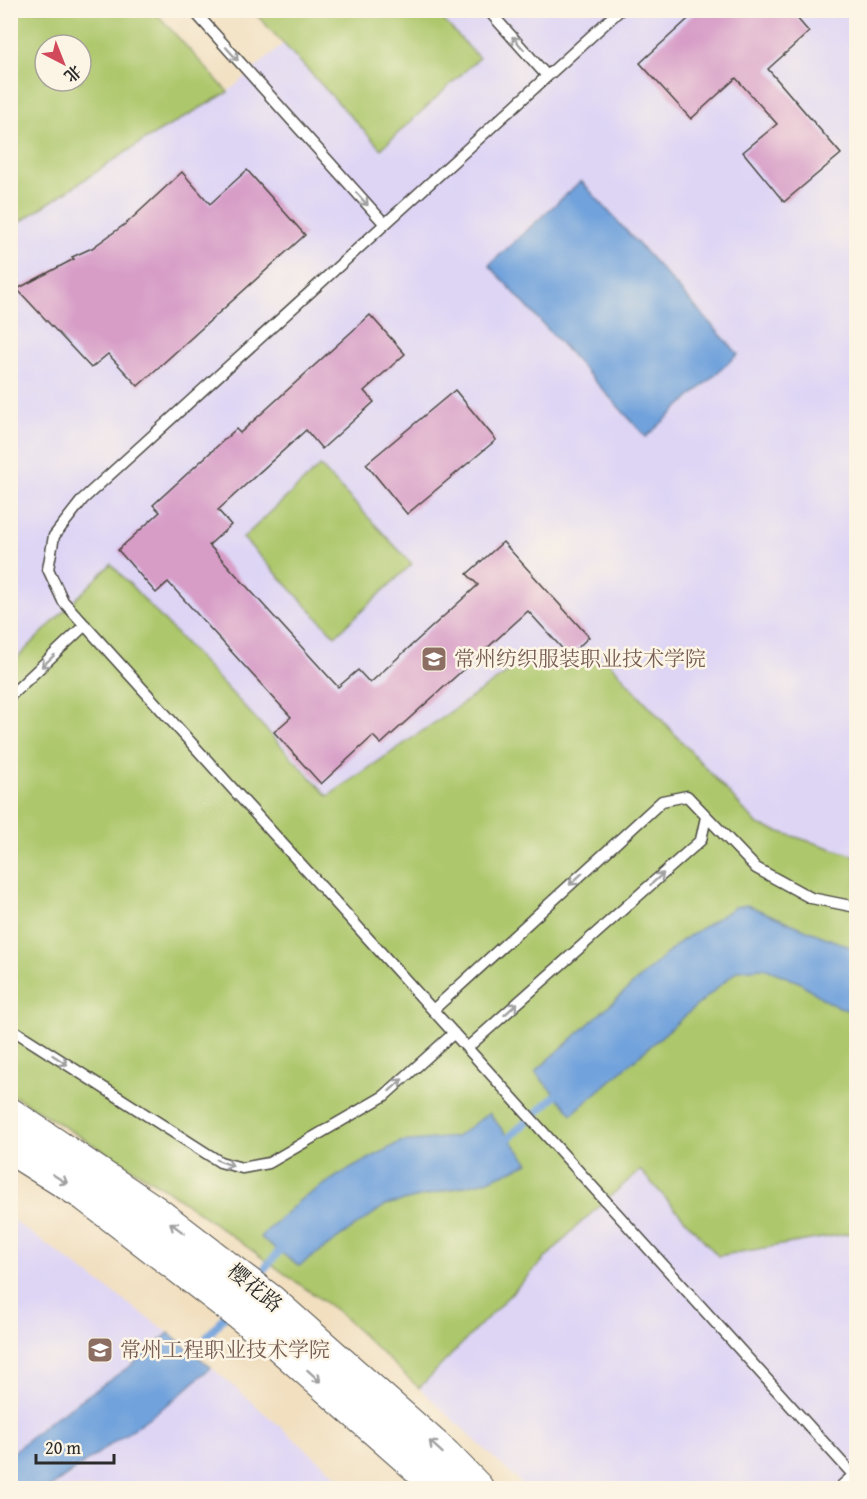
<svg xmlns="http://www.w3.org/2000/svg" width="867" height="1499" font-family="'Gentium Book Plus','Noto Serif SC',serif">
  <style>
    .built { fill: #ded5f5 }
    .green { fill: #adc76c; stroke: #6c794c; stroke-width: 1.5; fill-rule: evenodd }
    .water { fill: #71a2dc; stroke: #4e6684; stroke-width: 1.5 }
    .lines { fill: none; stroke-linecap: round; stroke-linejoin: round }
    .stream { stroke: #71a2dc; stroke-width: 8 }
    .building { fill: #d79dc7 }
    .lane-casing { stroke: #494641; stroke-width: 13 }
    .secondary-casing { stroke: #494641; stroke-width: 34 }
    .lane { stroke: #fff; stroke-width: 10 }
    .secondary { stroke: #fff; stroke-width: 32 }
    .oneway { stroke: #a0a0a0 }
    .labels { text-anchor: middle; stroke-width: 5; stroke-linejoin: round; paint-order: stroke }
    .education-label { font-size: 21px; fill: #785e54; stroke: #fcf5e5; text-anchor: start }
    .street-label { font-size: 21px; fill: #2b2b2b; stroke: #fcf5e5 }
  </style>
  <rect width="100%" height="100%" fill="#fcf5e5"/>
  <filter id="ink" filterUnits="userSpaceOnUse"><feTurbulence type="fractalNoise" baseFrequency=".0167" numOctaves="2"/><feDisplacementMap in="SourceGraphic" scale="12" xChannelSelector="R" yChannelSelector="G"/><feConvolveMatrix kernelMatrix="1 2 1 2 8 2 1 2 1" color-interpolation-filters="sRGB"/></filter>
  <filter id="wash" filterUnits="userSpaceOnUse"><feTurbulence type="fractalNoise" baseFrequency=".008" numOctaves="4" result="noise"/><feDisplacementMap in="SourceGraphic" scale="24" xChannelSelector="R" yChannelSelector="G"/><feGaussianBlur stdDeviation="1.35" result="paint"/><feColorMatrix in="noise" values="0 0 0 0 0 0 0 0 0 0 0 0 0 0 0 0 0 1.4 0 .05"/><feComposite in="paint" operator="in"/></filter>
  <g filter="url(#wash)">
    <rect width="100%" height="100%" fill="#f1dfc0"/>
    <path class="built" d="M 320,11 L 856,11 L 856,1488 L 526,1488 L 337,1311 L 113,1152 L 11,1091 L 11,228 L 143,141 L 228,92 Z
      M 10,1218 L 169,1333 L 211,1367 L 351,1488 L 11,1488 Z"/>
    <path class="green" d="M 11,10 L 154,11 L 228,92 L 143,141 L 11,228 ZM 45,45 L 81,45 L 81,81 L 45,81 Z
      M 253,11 L 435,11 L 479,58 L 381,149 Z
      M 320,466 L 412,564 L 335,636 L 243,538 Z
      M 111,564 L 328,796 L 530,657 L 608,661 L 758,825 L 856,856 L 856,1232 L 718,1256 L 640,1170 L 576,1227 L 419,1388 L 337,1311 L 170,1192 L 11,1094 L 10,665 Z"/>
    <path class="water" d="M 581,181 L 738,354 L 646,437 L 489,265 Z
      M 747,905 L 819,935 L 856,949 L 856,1014 L 828,1002 L 799,982 L 764,968 L 738,970 L 572,1114 L 535,1072 L 681,941 L 735,907 Z
      M 489,1113 L 529,1163 L 486,1181 L 386,1205 L 299,1266 L 260,1237 L 300,1200 L 339,1175 L 400,1142 L 456,1137 Z
      M 169,1333 L 211,1367 L 175,1399 L 49,1488 L 11,1488 L 11,1454 L 46,1424 L 133,1364 Z"/>
    <g class="lines">
      <path class="stream" d="M 503,1143 L 563,1089
        M 255,1280 L 286,1243
        M 188,1360 L 228,1312"/>
    </g>
    <g id="blocks">
      <path class="building" d="M 698,10 L 790,10 L 809,32 L 768,69 L 841,154 L 784,202 L 743,152 L 777,124 L 736,78 L 691,119 L 640,63 Z
        M 247,170 L 305,235 L 138,386 L 108,354 L 91,368 L 17,289 L 74,259 L 72,257 L 92,248 L 128,222 L 182,172 L 210,204 Z
        M 370,315 L 405,354 L 364,391 L 374,402 L 322,449 L 306,430 L 218,510 L 231,525 L 209,545 L 338,687 L 358,670 L 370,683 L 478,585 L 467,574 L 503,542 L 589,637 L 569,656 L 528,611 L 381,744 L 373,736 L 321,784 L 274,732 L 291,717 L 168,582 L 156,593 L 118,550 L 160,512 L 153,505 L 236,429 L 240,433 Z
        M 455,390 L 496,440 L 407,514 L 366,464 Z"/>
    </g>
  </g>
  <g filter="url(#ink)">
    <use href="#blocks" fill-opacity="0" stroke="#494641" stroke-width="1.5"/>
    <g class="lines">
      <g class="lane-casing">
        <path id="lane" d="M 193,10 L 384,223
          M 488,10 L 547,76
          M 620,10 L 83,499 L 54,536 L 48,569 L 63,601 L 856,1478
          M 10,696 L 85,625
          M 433,1010 L 662,801 L 687,796 L 756,868 L 811,898 L 856,907
          M 10,1028 L 220,1162 L 242,1168 L 269,1163 L 384,1096 L 454,1033
          M 467,1048 L 701,840 L 706,817
          M 839,1488 L 856,1473"/>
      </g>
      <g class="secondary-casing">
        <path id="secondary" d="M 10,1114 L 154,1211 L 271,1301 L 445,1455 L 477,1488
          M 10,1148 L 85,1195 L 272,1339 L 441,1488"/>
      </g>
      <use href="#lane" class="lane"/>
      <use href="#secondary" class="secondary"/>
    </g>
    <defs><path id="oneway-shaft" d="M-6 0H5M1.5-3L5.5 0L1.5 3" fill="none" stroke-width="1.6" stroke-linecap="round" stroke-linejoin="round" transform="scale(1.5)"/></defs>
    <g class="oneway">
      <use href="#oneway-shaft" transform="translate(518 43) rotate(-132)"/>
      <use href="#oneway-shaft" transform="translate(232 54) rotate(48)"/>
      <use href="#oneway-shaft" transform="translate(362 199) rotate(48)"/>
      <use href="#oneway-shaft" transform="translate(48 661) rotate(137)"/>
      <use href="#oneway-shaft" transform="translate(576 879) rotate(138)"/>
      <use href="#oneway-shaft" transform="translate(657 879) rotate(-42)"/>
      <use href="#oneway-shaft" transform="translate(511 1009) rotate(-42)"/>
      <use href="#oneway-shaft" transform="translate(60 1060) rotate(33)"/>
      <use href="#oneway-shaft" transform="translate(396 1085) rotate(-42)"/>
      <use href="#oneway-shaft" transform="translate(225 1163) rotate(21)"/>
      <use href="#oneway-shaft" transform="translate(60 1179) rotate(32)"/>
      <use href="#oneway-shaft" transform="translate(177 1228) rotate(-143)"/>
      <use href="#oneway-shaft" transform="translate(314 1376) rotate(42)"/>
      <use href="#oneway-shaft" transform="translate(436 1447) rotate(-138)"/>
    </g>
  </g>
  <defs>
    <g id="university-square" transform="scale(1.35)"><rect x="-9" y="-9" width="18" height="18" rx="4" fill="#8d6e63" stroke="#fcf5e5"/><path d="M0-5L7-2L0 1L-7-2ZM-4 1L0 2.5L4 1V4Q0 6-4 4Z" fill="#fff"/></g>
  </defs>
  <g fill-rule="evenodd">
    <use href="#university-square" x="434" y="659"/>
    <use href="#university-square" x="100" y="1350"/>
  </g>
  <g class="labels">
    <g class="education-label">
      <text x="454" y="666">常州纺织服装职业技术学院</text>
      <text x="120" y="1357">常州工程职业技术学院</text>
    </g>
    <g class="street-label">
      <text transform="translate(255 1288) rotate(39)" y="7">樱花路</text>
    </g>
  </g>
  <rect width="867" height="1499" fill="none" stroke="#fcf5e5" stroke-width="36"/>
  <g transform="translate(63 63) rotate(138)"><circle r="28" fill="#fcf5e5" stroke="#a8a49b" stroke-width="1.5"/>
  <path d="M0-4.5L10 22L0 15L-10 22Z" fill="#d1495b"/>
  <text y="-9" font-size="16" font-weight="bold" text-anchor="middle" fill="#2b2b2b">北</text>
  </g>
  <path d="M36 1454v9h78v-9" fill="none" stroke="#2b2b2b" stroke-width="3"/>
  <text x="45" y="1454" font-size="18" fill="#2b2b2b" stroke="#fcf5e5" stroke-width="4.5" paint-order="stroke">20 m</text>
</svg>
